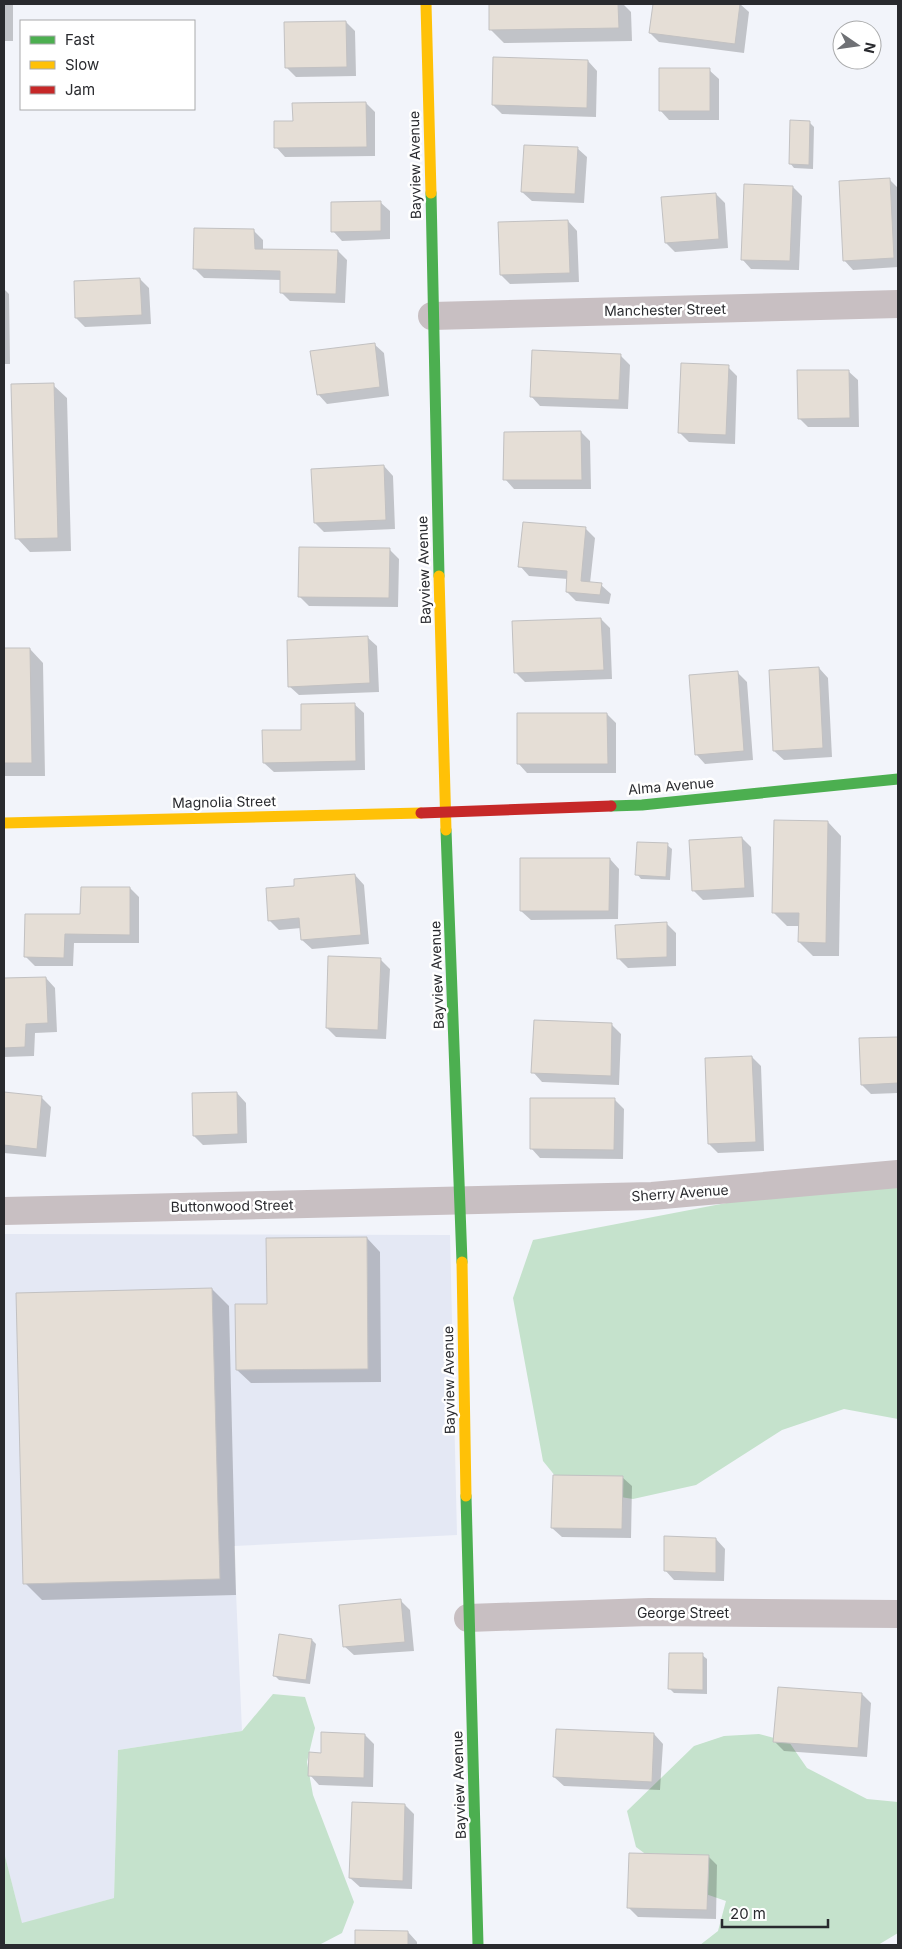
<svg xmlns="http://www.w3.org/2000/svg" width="902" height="1949" font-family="Inter,sans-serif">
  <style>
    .built { fill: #e4e8f4 }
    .forest { fill: #c5e2cc }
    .shadow { fill: #0003 }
    .building { fill: #e5ded6; stroke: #c2c1c2 }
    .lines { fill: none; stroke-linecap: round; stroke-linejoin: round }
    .street { stroke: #c8bfc2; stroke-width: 28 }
    .fast { stroke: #4caf50; stroke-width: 11 }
    .slow { stroke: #ffc107; stroke-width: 11 }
    .jam { stroke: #c62828; stroke-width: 11 }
    .labels { text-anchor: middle; stroke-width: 5; stroke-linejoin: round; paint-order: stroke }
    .street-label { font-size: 14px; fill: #292a2e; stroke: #fff }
  </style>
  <rect width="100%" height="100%" fill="#f2f4fa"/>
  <path class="built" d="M 4,1234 L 450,1235 L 457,1535 L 234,1546 L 242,1731 L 118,1750 L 114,1898 L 22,1924 L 4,1852 Z"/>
  <path class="forest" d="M 898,1170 L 898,1419 L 844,1409 L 782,1430 L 696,1485 L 633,1499 L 565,1488 L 543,1461 L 513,1298 L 533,1240 Z
    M 273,1694 L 305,1697 L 315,1728 L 307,1762 L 313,1795 L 354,1902 L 342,1933 L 319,1945 L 4,1945 L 4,1852 L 22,1923 L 114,1898 L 118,1750 L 242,1731 Z
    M 759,1734 L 789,1742 L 807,1768 L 867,1799 L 898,1802 L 898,1933 L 878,1945 L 700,1945 L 718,1931 L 726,1901 L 694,1890 L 636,1847 L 627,1811 L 694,1746 L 724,1736 Z"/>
  <path class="shadow" d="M 4,4 L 13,4 L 13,41 L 4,41 Z
    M 490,4 L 623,4 L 631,12 L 632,41 L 504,43 L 491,30 Z
    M 654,4 L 740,4 L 749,12 L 744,53 L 659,42 L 650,33 Z
    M 346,22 L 355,31 L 356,76 L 296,77 L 287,68 Z
    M 588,61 L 597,71 L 596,117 L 502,114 L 493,105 Z
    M 709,70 L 719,79 L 719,120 L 669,120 L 660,110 Z
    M 366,103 L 375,112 L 375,156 L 285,157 L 276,147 L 294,122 Z
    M 810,123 L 814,127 L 813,169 L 794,168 L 790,163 Z
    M 577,148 L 587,157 L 584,203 L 532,201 L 522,192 Z
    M 889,179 L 898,188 L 898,267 L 853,270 L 844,260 Z
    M 793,187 L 802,196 L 799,270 L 751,269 L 742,259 Z
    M 716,194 L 725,203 L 728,248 L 675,252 L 666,243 Z
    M 380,202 L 390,211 L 390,239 L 342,241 L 333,231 Z
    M 568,221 L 577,231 L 579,282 L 510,284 L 501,275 Z
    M 254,231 L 263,240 L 263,250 L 338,251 L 347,260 L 345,303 L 290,301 L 281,292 L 281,280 L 204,278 L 194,268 Z
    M 140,279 L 149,288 L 151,324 L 85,327 L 76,318 Z
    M 4,289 L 9,294 L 10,364 L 4,364 Z
    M 374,344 L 384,353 L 389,396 L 327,404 L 318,394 Z
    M 620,355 L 630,365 L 628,409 L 540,406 L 531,396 Z
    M 728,367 L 737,376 L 735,444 L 689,442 L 679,432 Z
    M 848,371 L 858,380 L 859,427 L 808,427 L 799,418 Z
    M 53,385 L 67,398 L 71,551 L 30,552 L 17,538 Z
    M 581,432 L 590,441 L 591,489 L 514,489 L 505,479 Z
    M 384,466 L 393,476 L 395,529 L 324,532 L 315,523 Z
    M 585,528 L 595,538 L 590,583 L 601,585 L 611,594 L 609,604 L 576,601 L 567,592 L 568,579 L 529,576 L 520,566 Z
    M 390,550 L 399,559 L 398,607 L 309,606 L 299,596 Z
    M 601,619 L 610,628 L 612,679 L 525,682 L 516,673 Z
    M 367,637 L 377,646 L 379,692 L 299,695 L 289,686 Z
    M 4,649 L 30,649 L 43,663 L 45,776 L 4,776 Z
    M 819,668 L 828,678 L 832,757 L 784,760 L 774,751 Z
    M 738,673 L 747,682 L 753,760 L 705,764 L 696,754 Z
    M 354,704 L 364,713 L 365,770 L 274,772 L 264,763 L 303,731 Z
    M 607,714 L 616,723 L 616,773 L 527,773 L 518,763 Z
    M 828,822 L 841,836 L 839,956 L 813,956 L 799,942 L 800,926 L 787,926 L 773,912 Z
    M 742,838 L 751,847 L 754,897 L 703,900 L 693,890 Z
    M 667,845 L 672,849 L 670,880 L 641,879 L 637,874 Z
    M 610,859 L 619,869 L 618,919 L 531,920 L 521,911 Z
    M 355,875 L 364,885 L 369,944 L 312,949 L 302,940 L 301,928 L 279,930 L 269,920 L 296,887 Z
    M 130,888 L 139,897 L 139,943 L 74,943 L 73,966 L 35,966 L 26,957 L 82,915 Z
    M 666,923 L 676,933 L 676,966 L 628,968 L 618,958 Z
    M 380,959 L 390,969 L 386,1039 L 336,1037 L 327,1028 Z
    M 46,978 L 55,988 L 57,1032 L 35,1033 L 34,1056 L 4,1057 L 4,979 Z
    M 611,1024 L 621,1034 L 619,1085 L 542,1082 L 533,1072 Z
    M 898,1038 L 898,1093 L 871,1094 L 862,1085 L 861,1040 Z
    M 752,1057 L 761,1066 L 764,1151 L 718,1153 L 709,1144 Z
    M 4,1093 L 41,1097 L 51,1107 L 46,1157 L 4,1153 Z
    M 237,1093 L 246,1103 L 247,1143 L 203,1145 L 194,1136 Z
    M 615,1100 L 624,1109 L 623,1159 L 540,1158 L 531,1148 Z
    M 367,1238 L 380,1252 L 381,1382 L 251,1383 L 237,1370 L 268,1306 Z
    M 212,1289 L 229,1306 L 236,1595 L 42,1600 L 25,1583 Z
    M 622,1477 L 632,1486 L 631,1538 L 562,1537 L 552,1528 Z
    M 716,1539 L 725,1549 L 724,1581 L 674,1580 L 665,1570 Z
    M 401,1601 L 410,1610 L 414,1651 L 354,1655 L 344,1646 Z
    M 312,1640 L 316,1644 L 310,1684 L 279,1680 L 275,1676 Z
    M 702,1655 L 707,1659 L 707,1694 L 674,1693 L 669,1688 Z
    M 862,1694 L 871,1703 L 867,1757 L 784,1751 L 775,1742 Z
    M 654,1734 L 663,1744 L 660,1790 L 564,1786 L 554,1777 Z
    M 365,1735 L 374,1744 L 373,1787 L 319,1785 L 310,1775 L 322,1755 Z
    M 405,1805 L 414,1814 L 412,1889 L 360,1887 L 350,1878 Z
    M 708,1856 L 717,1865 L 716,1919 L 638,1917 L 628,1907 Z
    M 356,1932 L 408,1932 L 417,1942 L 417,1945 L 356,1945 Z"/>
  <path class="building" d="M 489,4 L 618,4 L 619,28 L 489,30 Z
    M 653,4 L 740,4 L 735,44 L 649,33 Z
    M 346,21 L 347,67 L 285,68 L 284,22 Z
    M 493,57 L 588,60 L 587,108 L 492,105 Z
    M 659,68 L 710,68 L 710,111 L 659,111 Z
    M 366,102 L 367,147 L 274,148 L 274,121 L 293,121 L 292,103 Z
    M 790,120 L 810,121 L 809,165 L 789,164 Z
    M 524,145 L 578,147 L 575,194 L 521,192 Z
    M 890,178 L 894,258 L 843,261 L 839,181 Z
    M 744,184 L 793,186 L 790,261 L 741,260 Z
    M 716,193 L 719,239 L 665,243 L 661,197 Z
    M 381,201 L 381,231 L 331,232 L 331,202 Z
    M 568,220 L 570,273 L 500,275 L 498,222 Z
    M 194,228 L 254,229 L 255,249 L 338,250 L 336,294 L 280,293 L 280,271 L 193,269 Z
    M 140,278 L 142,315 L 75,318 L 74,281 Z
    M 375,343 L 380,387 L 317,395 L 310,351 Z
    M 532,350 L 621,354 L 619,400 L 530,397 Z
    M 681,363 L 729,365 L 726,435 L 678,433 Z
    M 797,370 L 849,370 L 850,418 L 798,419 Z
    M 54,383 L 58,538 L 15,539 L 11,384 Z
    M 581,431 L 582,480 L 503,480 L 504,432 Z
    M 384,465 L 386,520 L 314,523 L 311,469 Z
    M 523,522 L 586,527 L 581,581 L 602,583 L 600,595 L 566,592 L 567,571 L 518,567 Z
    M 299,547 L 390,548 L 389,598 L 298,597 Z
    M 601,618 L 604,670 L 514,673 L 512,621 Z
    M 368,636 L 370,683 L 288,687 L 287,640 Z
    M 4,648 L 30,648 L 32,763 L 4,763 Z
    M 819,667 L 823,748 L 773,751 L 769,670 Z
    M 738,671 L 744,751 L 695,755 L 689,675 Z
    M 355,703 L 356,761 L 263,763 L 262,730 L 301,730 L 301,704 Z
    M 517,713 L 607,713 L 608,764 L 517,764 Z
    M 774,820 L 828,821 L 826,943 L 798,942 L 799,913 L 772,913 Z
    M 742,837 L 745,888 L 692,891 L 689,840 Z
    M 637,842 L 668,843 L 666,877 L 635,875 Z
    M 520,858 L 610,858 L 609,911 L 520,911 Z
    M 355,874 L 361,935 L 301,940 L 299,918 L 268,921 L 266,888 L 294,886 L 294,879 Z
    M 81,887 L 130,887 L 130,935 L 65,934 L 64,958 L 24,957 L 25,914 L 80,914 Z
    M 667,922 L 667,957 L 617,959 L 615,925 Z
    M 328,956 L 381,958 L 378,1030 L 326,1028 Z
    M 46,977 L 48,1023 L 26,1024 L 25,1047 L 4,1048 L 4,978 Z
    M 534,1020 L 612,1023 L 611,1076 L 531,1073 Z
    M 898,1037 L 898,1083 L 861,1085 L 859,1038 Z
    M 752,1056 L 756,1142 L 708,1144 L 705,1058 Z
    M 4,1092 L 42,1096 L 37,1149 L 4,1145 Z
    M 237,1092 L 238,1134 L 193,1136 L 192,1093 Z
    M 530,1098 L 615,1098 L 614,1150 L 530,1149 Z
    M 367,1237 L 368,1369 L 236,1370 L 235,1304 L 267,1304 L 266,1238 Z
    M 212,1288 L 220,1579 L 23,1584 L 16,1293 Z
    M 553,1475 L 623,1476 L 622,1529 L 551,1528 Z
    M 664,1536 L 716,1538 L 716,1573 L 664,1571 Z
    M 401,1599 L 405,1642 L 343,1647 L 339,1605 Z
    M 279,1634 L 312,1639 L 306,1680 L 273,1676 Z
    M 669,1653 L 703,1653 L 703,1690 L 668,1689 Z
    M 778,1687 L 862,1693 L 858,1748 L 773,1742 Z
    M 556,1729 L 654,1733 L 652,1782 L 553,1777 Z
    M 321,1732 L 365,1734 L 364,1778 L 308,1776 L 309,1752 L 321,1753 Z
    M 352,1802 L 405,1804 L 403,1881 L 349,1878 Z
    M 629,1853 L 709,1855 L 707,1910 L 627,1908 Z
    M 355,1930 L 408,1931 L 408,1945 L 355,1945 Z"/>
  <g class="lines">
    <path class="street" d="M 432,316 L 898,304
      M 4,1211 L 652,1196 L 898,1174
      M 468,1618 L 649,1612 L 898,1614"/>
    <path class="fast" d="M 431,193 L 439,576
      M 611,806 L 642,805 L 898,779
      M 446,830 L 462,1262
      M 466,1496 L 478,1945"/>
    <path class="slow" d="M 426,4 L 431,193
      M 439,576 L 446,830
      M 4,823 L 421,813
      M 462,1262 L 466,1496"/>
    <path class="jam" d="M 421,813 L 611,806"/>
  </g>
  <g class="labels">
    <g class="street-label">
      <text transform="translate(415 165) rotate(-91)" y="5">Bayview Avenue</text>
      <text transform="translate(665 310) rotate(-1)" y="5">Manchester Street</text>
      <text transform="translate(424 570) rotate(-92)" y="5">Bayview Avenue</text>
      <text transform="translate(671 786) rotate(-5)" y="5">Alma Avenue</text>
      <text transform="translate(224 802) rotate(-1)" y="5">Magnolia Street</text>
      <text transform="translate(437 975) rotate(-92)" y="5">Bayview Avenue</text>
      <text transform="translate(680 1193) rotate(-4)" y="5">Sherry Avenue</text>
      <text transform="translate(232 1206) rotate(-1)" y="5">Buttonwood Street</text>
      <text transform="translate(449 1380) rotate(-91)" y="5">Bayview Avenue</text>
      <text x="683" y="1618">George Street</text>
      <text transform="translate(459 1785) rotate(-92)" y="5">Bayview Avenue</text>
    </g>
  </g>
  <rect width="902" height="1949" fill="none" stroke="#292a2e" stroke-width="10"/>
  <rect x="20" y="20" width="175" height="90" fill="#ffffff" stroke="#a9aaab"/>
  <rect x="30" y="36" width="25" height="8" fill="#4caf50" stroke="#a9aaab"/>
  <text x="65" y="45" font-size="15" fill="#292a2e">Fast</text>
  <rect x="30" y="61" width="25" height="8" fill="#ffc107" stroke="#a9aaab"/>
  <text x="65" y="70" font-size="15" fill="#292a2e">Slow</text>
  <rect x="30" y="86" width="25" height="8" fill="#c62828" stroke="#a9aaab"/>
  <text x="65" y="95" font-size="15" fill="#292a2e">Jam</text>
  <g transform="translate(857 45) rotate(103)"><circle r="24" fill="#ffffff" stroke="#a9aaab"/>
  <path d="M0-4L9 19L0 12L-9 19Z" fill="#6f7175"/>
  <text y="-8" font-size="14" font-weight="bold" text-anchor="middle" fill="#292a2e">N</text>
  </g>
  <path d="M722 1919v8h106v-8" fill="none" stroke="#292a2e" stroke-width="2.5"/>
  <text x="730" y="1919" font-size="15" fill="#292a2e" stroke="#ffffff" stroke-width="4" paint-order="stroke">20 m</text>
</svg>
